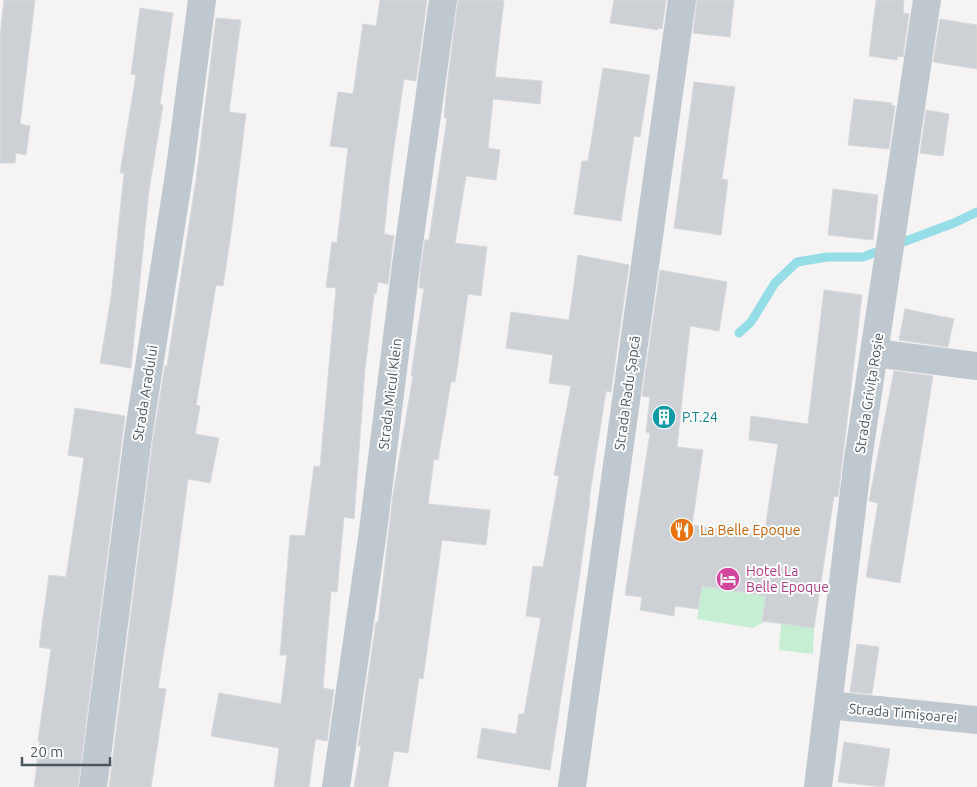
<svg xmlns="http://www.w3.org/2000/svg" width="977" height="787" font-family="Ubuntu,sans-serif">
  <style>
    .green { fill: #c6eed2 }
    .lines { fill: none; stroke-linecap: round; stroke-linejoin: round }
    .stream { stroke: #96dee7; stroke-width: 9 }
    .building { fill: #cdd0d4; stroke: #d7d9dd }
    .minor { stroke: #bfc8ce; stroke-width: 28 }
    .labels { text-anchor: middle; stroke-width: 4; stroke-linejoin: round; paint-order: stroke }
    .street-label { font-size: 14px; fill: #4b575f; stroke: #fff }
    .culture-label { font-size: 14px; fill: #0d838f; stroke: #fff; text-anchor: start }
    .food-label { font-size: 14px; fill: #c56008; stroke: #fff; text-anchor: start }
    .hotel-label { font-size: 14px; fill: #b23c85; stroke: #fff; text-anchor: start }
  </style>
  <rect width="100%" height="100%" fill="#f5f3f3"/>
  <path class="green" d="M 702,585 L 766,596 L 769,615 L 764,622 L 753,628 L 697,619 Z
    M 781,624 L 814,628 L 813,654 L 779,650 Z"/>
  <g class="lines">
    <path class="stream" d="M 739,333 L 751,322 L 775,283 L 797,262 L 827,257 L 863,257 L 954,223 L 977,212"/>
  </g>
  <path class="building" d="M 4,0 L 35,0 L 20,124 L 30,126 L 26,155 L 16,153 L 15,163 L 0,163 L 0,36 Z
    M 380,0 L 427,0 L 416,81 L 404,79 L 390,175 L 384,234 L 394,236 L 388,284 L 378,282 L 376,294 L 374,294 L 365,369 L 354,519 L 344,517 L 337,592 L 331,591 L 323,688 L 334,690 L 327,741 L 316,739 L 315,742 L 309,787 L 274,787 L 279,748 L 211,736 L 219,693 L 281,704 L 287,655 L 280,655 L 290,535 L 305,536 L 314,466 L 320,467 L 336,288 L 326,287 L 332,242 L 337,243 L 348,148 L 330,146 L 338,92 L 353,94 L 363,24 L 376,26 Z
    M 458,0 L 504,0 L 495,77 L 542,81 L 540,104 L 493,99 L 488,148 L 500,150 L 496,180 L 466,176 L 455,243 L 487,247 L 481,296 L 468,294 L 455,382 L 451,382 L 438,460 L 434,459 L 428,504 L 490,510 L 486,545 L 442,540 L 423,679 L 419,678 L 408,753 L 394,751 L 388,787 L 354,787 L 361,746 L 358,746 L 376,622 L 378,623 L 393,495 L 413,376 L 411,376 L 424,288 L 419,288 L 421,267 L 425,240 L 429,240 L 447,118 L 444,118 L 447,85 Z
    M 614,0 L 666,0 L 662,29 L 658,28 L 658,30 L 610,23 Z
    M 697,0 L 734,0 L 730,37 L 693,33 Z
    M 876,0 L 904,0 L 903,13 L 909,14 L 903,57 L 898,56 L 897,60 L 869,56 Z
    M 140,8 L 173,13 L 160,104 L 163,105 L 149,190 L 131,368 L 100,363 L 111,298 L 124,173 L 120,173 L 136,75 L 131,74 Z
    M 216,18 L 241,20 L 229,112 L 246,114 L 232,226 L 223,286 L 216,285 L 196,405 L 200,406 L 195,434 L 219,438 L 210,483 L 188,479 L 173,594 L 158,688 L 166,689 L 151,787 L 109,787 L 153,439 L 165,366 L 167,366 L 196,180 Z
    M 940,19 L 977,25 L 977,69 L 933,62 Z
    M 603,68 L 650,75 L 640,137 L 634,136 L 621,221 L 574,214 L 582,161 L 588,161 Z
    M 694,82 L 735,87 L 722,179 L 728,180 L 721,235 L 674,228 Z
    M 854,99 L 892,103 L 891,105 L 895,106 L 889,149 L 848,145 Z
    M 926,110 L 949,114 L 943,156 L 920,153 Z
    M 833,189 L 878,195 L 873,240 L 828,235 Z
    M 578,255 L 629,265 L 611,392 L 606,391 L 589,500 L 590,500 L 580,573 L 550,770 L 477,758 L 482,728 L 516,734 L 519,714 L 524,714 L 541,618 L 526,616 L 533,566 L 543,567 L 559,476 L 554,475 L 571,386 L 549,383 L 553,355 L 506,348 L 511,312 L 569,320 Z
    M 660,270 L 727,282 L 719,331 L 690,326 L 677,447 L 703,450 L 692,525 L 764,536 L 778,444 L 749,440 L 751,416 L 808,424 L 824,290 L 862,295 L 838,497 L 834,496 L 814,628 L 762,621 L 766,596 L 702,586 L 698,609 L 675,606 L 674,616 L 640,610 L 642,597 L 625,595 L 650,433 L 646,432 L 650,397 L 642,396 Z
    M 905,309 L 954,319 L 948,347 L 899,340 Z
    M 894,371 L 933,376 L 900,583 L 866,577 L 878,503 L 869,501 Z
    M 75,408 L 125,416 L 78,787 L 34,787 L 40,741 L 38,741 L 51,649 L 39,647 L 49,575 L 66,577 L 84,458 L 68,455 Z
    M 857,644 L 879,647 L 872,694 L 850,692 Z
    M 844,742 L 890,749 L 884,787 L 838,782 Z"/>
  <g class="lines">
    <path class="minor" d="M 875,353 L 977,366
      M 828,705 L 977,720
      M 93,787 L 138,437 L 180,168 L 202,0
      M 336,787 L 373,531 L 406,265 L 443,0
      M 572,787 L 682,0
      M 818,787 L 858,459 L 927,0"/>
  </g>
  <defs>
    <g id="building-disc" transform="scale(1.25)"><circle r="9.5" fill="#0f9aa8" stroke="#fff"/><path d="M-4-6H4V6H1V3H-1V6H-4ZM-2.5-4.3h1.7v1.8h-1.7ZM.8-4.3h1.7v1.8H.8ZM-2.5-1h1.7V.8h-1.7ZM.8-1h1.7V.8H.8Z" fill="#fff"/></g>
    <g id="restaurant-disc" transform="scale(1.25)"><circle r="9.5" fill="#e8710a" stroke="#fff"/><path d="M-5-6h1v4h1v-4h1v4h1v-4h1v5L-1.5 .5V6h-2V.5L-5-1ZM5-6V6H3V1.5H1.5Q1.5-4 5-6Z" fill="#fff"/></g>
    <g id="hotel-disc" transform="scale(1.25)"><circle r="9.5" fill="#d1479c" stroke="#fff"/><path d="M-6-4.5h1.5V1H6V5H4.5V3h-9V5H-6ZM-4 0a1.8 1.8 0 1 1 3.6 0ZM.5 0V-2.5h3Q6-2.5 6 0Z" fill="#fff"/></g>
  </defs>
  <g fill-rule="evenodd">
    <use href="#building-disc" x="664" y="417"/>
    <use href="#restaurant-disc" x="682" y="530"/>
    <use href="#hotel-disc" x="728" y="579"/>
  </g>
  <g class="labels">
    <g class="street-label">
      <text transform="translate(145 393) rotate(-81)" y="5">Strada Aradului</text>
      <text transform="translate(627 393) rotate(-82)" y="5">Strada Radu Șapcă</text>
      <text transform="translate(869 393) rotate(-81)" y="5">Strada Grivița Roșie</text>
      <text transform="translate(390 394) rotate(-83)" y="5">Strada Micul Klein</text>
      <text transform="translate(903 713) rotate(5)" y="5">Strada Timișoarei</text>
    </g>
    <g class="culture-label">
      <text x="682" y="422">P.T.24</text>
    </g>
    <g class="food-label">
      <text x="700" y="535">La Belle Epoque</text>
    </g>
    <g class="hotel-label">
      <text x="746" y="576">Hotel La<tspan x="746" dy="16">Belle Epoque</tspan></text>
    </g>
  </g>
  <path d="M22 757v8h88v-8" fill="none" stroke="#4b575f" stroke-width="2.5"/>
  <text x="30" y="757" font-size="15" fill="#4b575f" stroke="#ffffff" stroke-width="4" paint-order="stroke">20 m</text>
</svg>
